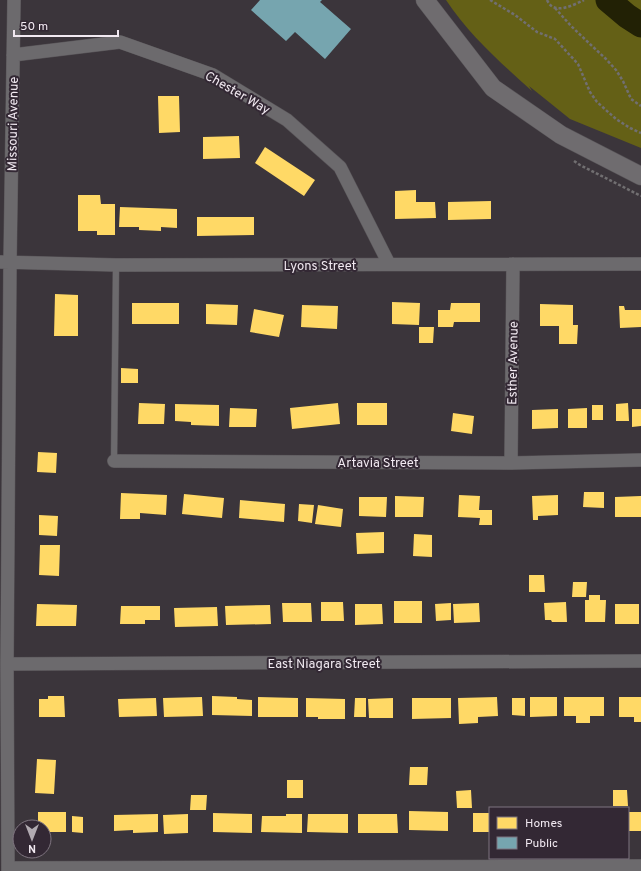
<svg xmlns="http://www.w3.org/2000/svg" width="641" height="871" font-family="Overpass,sans-serif">
  <style>
    .forest { fill: #646016 }
    .homes { fill: #ffd966 }
    .public { fill: #76a5af }
    .lines { fill: none; stroke-linecap: round; stroke-linejoin: round }
    .river { stroke: #222105; stroke-width: 25 }
    .lane-casing { stroke: #575357; stroke-width: 7 }
    .street-casing { stroke: #575357; stroke-width: 14 }
    .secondary-casing { stroke: #575357; stroke-width: 19 }
    .path { stroke: #716f71; stroke-width: 2.5; stroke-dasharray: 3 2; stroke-linecap: butt }
    .lane { stroke: #6c6a6d; stroke-width: 6 }
    .street { stroke: #6c6a6d; stroke-width: 13 }
    .secondary { stroke: #6f6c6f; stroke-width: 18 }
    .labels { text-anchor: middle; stroke-width: 4; stroke-linejoin: round; paint-order: stroke }
    .street-label { font-size: 13px; fill: #f1e9f1; stroke: #332834 }
  </style>
  <rect width="100%" height="100%" fill="#3b353b"/>
  <path class="forest" d="M 446,0 L 641,0 L 641,148 L 570,119 L 529,86 L 532,91 C 501,63 469,35 446,0 Z"/>
  <path class="homes" d="M 158,96 L 179,96 L 180,132 L 159,133 Z
    M 239,136 L 240,158 L 203,159 L 203,137 Z
    M 265,147 L 315,180 L 304,196 L 255,163 Z
    M 416,190 L 416,202 L 435,202 L 436,218 L 395,219 L 395,191 Z
    M 78,195 L 100,195 L 101,204 L 115,204 L 115,235 L 97,235 L 97,231 L 78,231 Z
    M 491,201 L 491,219 L 448,220 L 448,202 Z
    M 120,207 L 177,209 L 177,228 L 161,227 L 161,231 L 139,230 L 139,227 L 119,227 Z
    M 197,217 L 254,217 L 254,235 L 197,236 Z
    M 55,294 L 78,295 L 78,336 L 54,336 Z
    M 392,302 L 420,303 L 419,325 L 392,324 Z
    M 132,303 L 179,303 L 179,324 L 132,324 Z
    M 451,303 L 480,303 L 480,322 L 454,322 L 453,327 L 438,327 L 438,310 L 450,310 Z
    M 206,304 L 238,305 L 237,325 L 206,324 Z
    M 540,304 L 573,305 L 573,325 L 578,325 L 577,344 L 559,344 L 559,326 L 540,326 Z
    M 302,305 L 338,306 L 337,329 L 301,327 Z
    M 619,306 L 624,306 L 625,310 L 641,310 L 641,327 L 620,328 Z
    M 254,309 L 284,315 L 279,337 L 250,332 Z
    M 419,327 L 434,327 L 433,343 L 419,343 Z
    M 121,368 L 138,369 L 138,383 L 121,383 Z
    M 139,403 L 165,404 L 164,424 L 138,424 Z
    M 338,403 L 340,424 L 292,429 L 290,408 Z
    M 357,403 L 387,403 L 387,425 L 357,425 Z
    M 628,403 L 629,421 L 616,421 L 616,404 Z
    M 175,404 L 219,405 L 219,426 L 191,425 L 191,422 L 175,421 Z
    M 592,405 L 603,405 L 603,420 L 592,420 Z
    M 230,408 L 257,409 L 256,427 L 229,427 Z
    M 587,408 L 587,428 L 568,428 L 568,409 Z
    M 558,409 L 558,428 L 532,429 L 532,410 Z
    M 632,409 L 641,409 L 641,426 L 632,427 Z
    M 453,413 L 474,416 L 472,434 L 451,431 Z
    M 38,452 L 57,453 L 56,473 L 37,472 Z
    M 584,492 L 604,492 L 604,508 L 583,507 Z
    M 121,493 L 167,495 L 166,515 L 140,513 L 140,519 L 120,519 Z
    M 184,494 L 224,498 L 222,518 L 182,514 Z
    M 459,495 L 480,496 L 479,510 L 492,510 L 492,525 L 479,525 L 480,518 L 458,517 Z
    M 558,495 L 558,515 L 538,516 L 538,520 L 533,520 L 532,496 Z
    M 395,496 L 424,497 L 423,517 L 395,517 Z
    M 641,496 L 641,517 L 615,517 L 615,497 Z
    M 359,497 L 387,497 L 386,517 L 359,516 Z
    M 240,500 L 285,504 L 284,522 L 239,518 Z
    M 299,504 L 314,505 L 312,523 L 298,521 Z
    M 318,505 L 343,509 L 341,527 L 315,524 Z
    M 39,515 L 58,516 L 57,536 L 39,535 Z
    M 384,532 L 384,553 L 357,554 L 356,533 Z
    M 414,534 L 432,535 L 432,557 L 413,556 Z
    M 40,545 L 60,545 L 59,576 L 39,575 Z
    M 529,575 L 544,575 L 545,592 L 529,592 Z
    M 573,582 L 587,582 L 586,597 L 572,597 Z
    M 589,595 L 600,595 L 600,600 L 606,600 L 605,622 L 585,622 L 585,600 L 589,600 Z
    M 394,601 L 422,601 L 422,623 L 394,623 Z
    M 321,602 L 343,602 L 344,621 L 321,621 Z
    M 566,602 L 567,622 L 552,622 L 551,620 L 545,620 L 544,603 Z
    M 282,603 L 311,603 L 312,622 L 283,622 Z
    M 451,603 L 451,620 L 436,621 L 435,604 Z
    M 479,603 L 480,622 L 454,623 L 453,604 Z
    M 37,604 L 77,605 L 76,626 L 36,626 Z
    M 355,604 L 382,604 L 383,624 L 355,625 Z
    M 615,604 L 639,604 L 639,624 L 615,624 Z
    M 270,605 L 271,624 L 226,625 L 225,606 Z
    M 121,606 L 160,606 L 160,620 L 145,620 L 145,624 L 120,624 Z
    M 217,607 L 218,626 L 175,627 L 174,608 Z
    M 48,696 L 64,696 L 65,717 L 39,717 L 39,699 L 48,699 Z
    M 212,696 L 237,697 L 237,699 L 252,700 L 252,716 L 212,715 Z
    M 202,697 L 203,716 L 164,717 L 163,698 Z
    M 258,697 L 298,698 L 298,717 L 258,717 Z
    M 497,697 L 498,716 L 478,717 L 478,723 L 459,724 L 458,698 Z
    M 530,697 L 557,697 L 557,716 L 530,717 Z
    M 564,697 L 604,697 L 604,716 L 590,716 L 590,723 L 576,723 L 576,716 L 564,716 Z
    M 619,697 L 641,697 L 641,722 L 634,722 L 634,717 L 619,717 Z
    M 156,698 L 157,716 L 119,717 L 118,699 Z
    M 306,698 L 345,699 L 345,719 L 318,719 L 318,717 L 306,717 Z
    M 355,698 L 366,698 L 366,717 L 354,717 Z
    M 393,698 L 393,718 L 369,718 L 368,699 Z
    M 412,698 L 451,698 L 451,718 L 412,719 Z
    M 512,698 L 525,698 L 525,716 L 512,715 Z
    M 37,759 L 56,760 L 54,794 L 35,793 Z
    M 410,767 L 428,767 L 427,785 L 409,785 Z
    M 287,780 L 303,780 L 303,798 L 287,798 Z
    M 471,790 L 472,808 L 457,808 L 456,791 Z
    M 613,790 L 627,790 L 628,806 L 613,806 Z
    M 191,795 L 207,795 L 206,810 L 190,810 Z
    M 409,811 L 448,812 L 448,831 L 409,830 Z
    M 38,812 L 66,812 L 66,832 L 44,832 L 44,827 L 38,827 Z
    M 628,812 L 641,812 L 641,831 L 628,831 Z
    M 213,813 L 252,814 L 252,833 L 213,832 Z
    M 473,813 L 490,813 L 490,832 L 473,832 Z
    M 158,814 L 158,832 L 133,833 L 133,830 L 114,831 L 114,815 Z
    M 188,814 L 188,833 L 164,834 L 163,815 Z
    M 286,814 L 302,814 L 302,833 L 261,832 L 262,816 L 286,816 Z
    M 308,814 L 348,814 L 348,833 L 307,832 Z
    M 358,814 L 397,814 L 398,833 L 358,833 Z
    M 72,816 L 83,817 L 83,833 L 72,832 Z"/>
  <path class="public" d="M 260,0 L 322,0 L 320,2 L 351,29 L 325,59 L 295,32 L 286,41 L 251,10 Z"/>
  <g class="lines">
    <path class="river" d="M 608,0 L 627,16 L 641,25"/>
    <g class="lane-casing">
      <path id="lane" d="M 114,461 L 116,265"/>
    </g>
    <g class="street-casing">
      <path id="street" d="M 13,55 L 120,42 L 213,75 L 287,120 L 340,167 L 389,264
        M 0,262 L 116,265 L 641,264
        M 114,461 L 511,463 L 641,460
        M 511,463 L 513,264
        M 7,664 L 641,661
        M 8,868 L 641,866
        M 8,871 L 7,664 L 10,263 L 14,0"/>
    </g>
    <g class="secondary-casing">
      <path id="secondary" d="M 425,0 L 493,88 L 561,135 L 641,176"/>
    </g>
    <path class="path" d="M 490,0 L 515,15 L 537,32 L 555,39 L 578,64 L 590,92 L 597,102 L 616,119 L 630,128 L 641,133
      M 547,0 C 554,16 573,5 584,0
      M 555,8 L 571,26 L 591,45 L 606,59 L 616,70 L 623,81 L 631,99 L 641,106
      M 574,161 L 580,165 L 641,196"/>
    <use href="#lane" class="lane"/>
    <use href="#street" class="street"/>
    <use href="#secondary" class="secondary"/>
  </g>
  <g class="labels">
    <g class="street-label">
      <text transform="translate(238 92) rotate(30)" y="5">Chester Way</text>
      <text transform="translate(12 124) rotate(-89)" y="5">Missouri Avenue</text>
      <text x="320" y="270">Lyons Street</text>
      <text transform="translate(512 363) rotate(-89)" y="5">Esther Avenue</text>
      <text x="378" y="467">Artavia Street</text>
      <text x="324" y="668">East Niagara Street</text>
    </g>
  </g>
  <rect x="489" y="807" width="140" height="52" fill="#332834" stroke="#7f7580"/>
  <rect x="497" y="817" width="20" height="12" fill="#ffd966" stroke="#7f7580"/>
  <text x="525" y="827" font-size="12" fill="#f1e9f1">Homes</text>
  <rect x="497" y="837" width="20" height="12" fill="#76a5af" stroke="#7f7580"/>
  <text x="525" y="847" font-size="12" fill="#f1e9f1">Public</text>
  <g transform="translate(32 839) rotate(180)"><circle r="19" fill="#332834" stroke="#7f7580"/>
  <path d="M0-3L7 15L0 10L-7 15Z" fill="#b1aab1"/>
  <text y="-6" font-size="11" font-weight="bold" text-anchor="middle" fill="#f1e9f1">N</text>
  </g>
  <path d="M14 30v6h104v-6" fill="none" stroke="#f1e9f1" stroke-width="2"/>
  <text x="20" y="30" font-size="12" fill="#f1e9f1" stroke="#332834" stroke-width="3" paint-order="stroke">50 m</text>
</svg>
